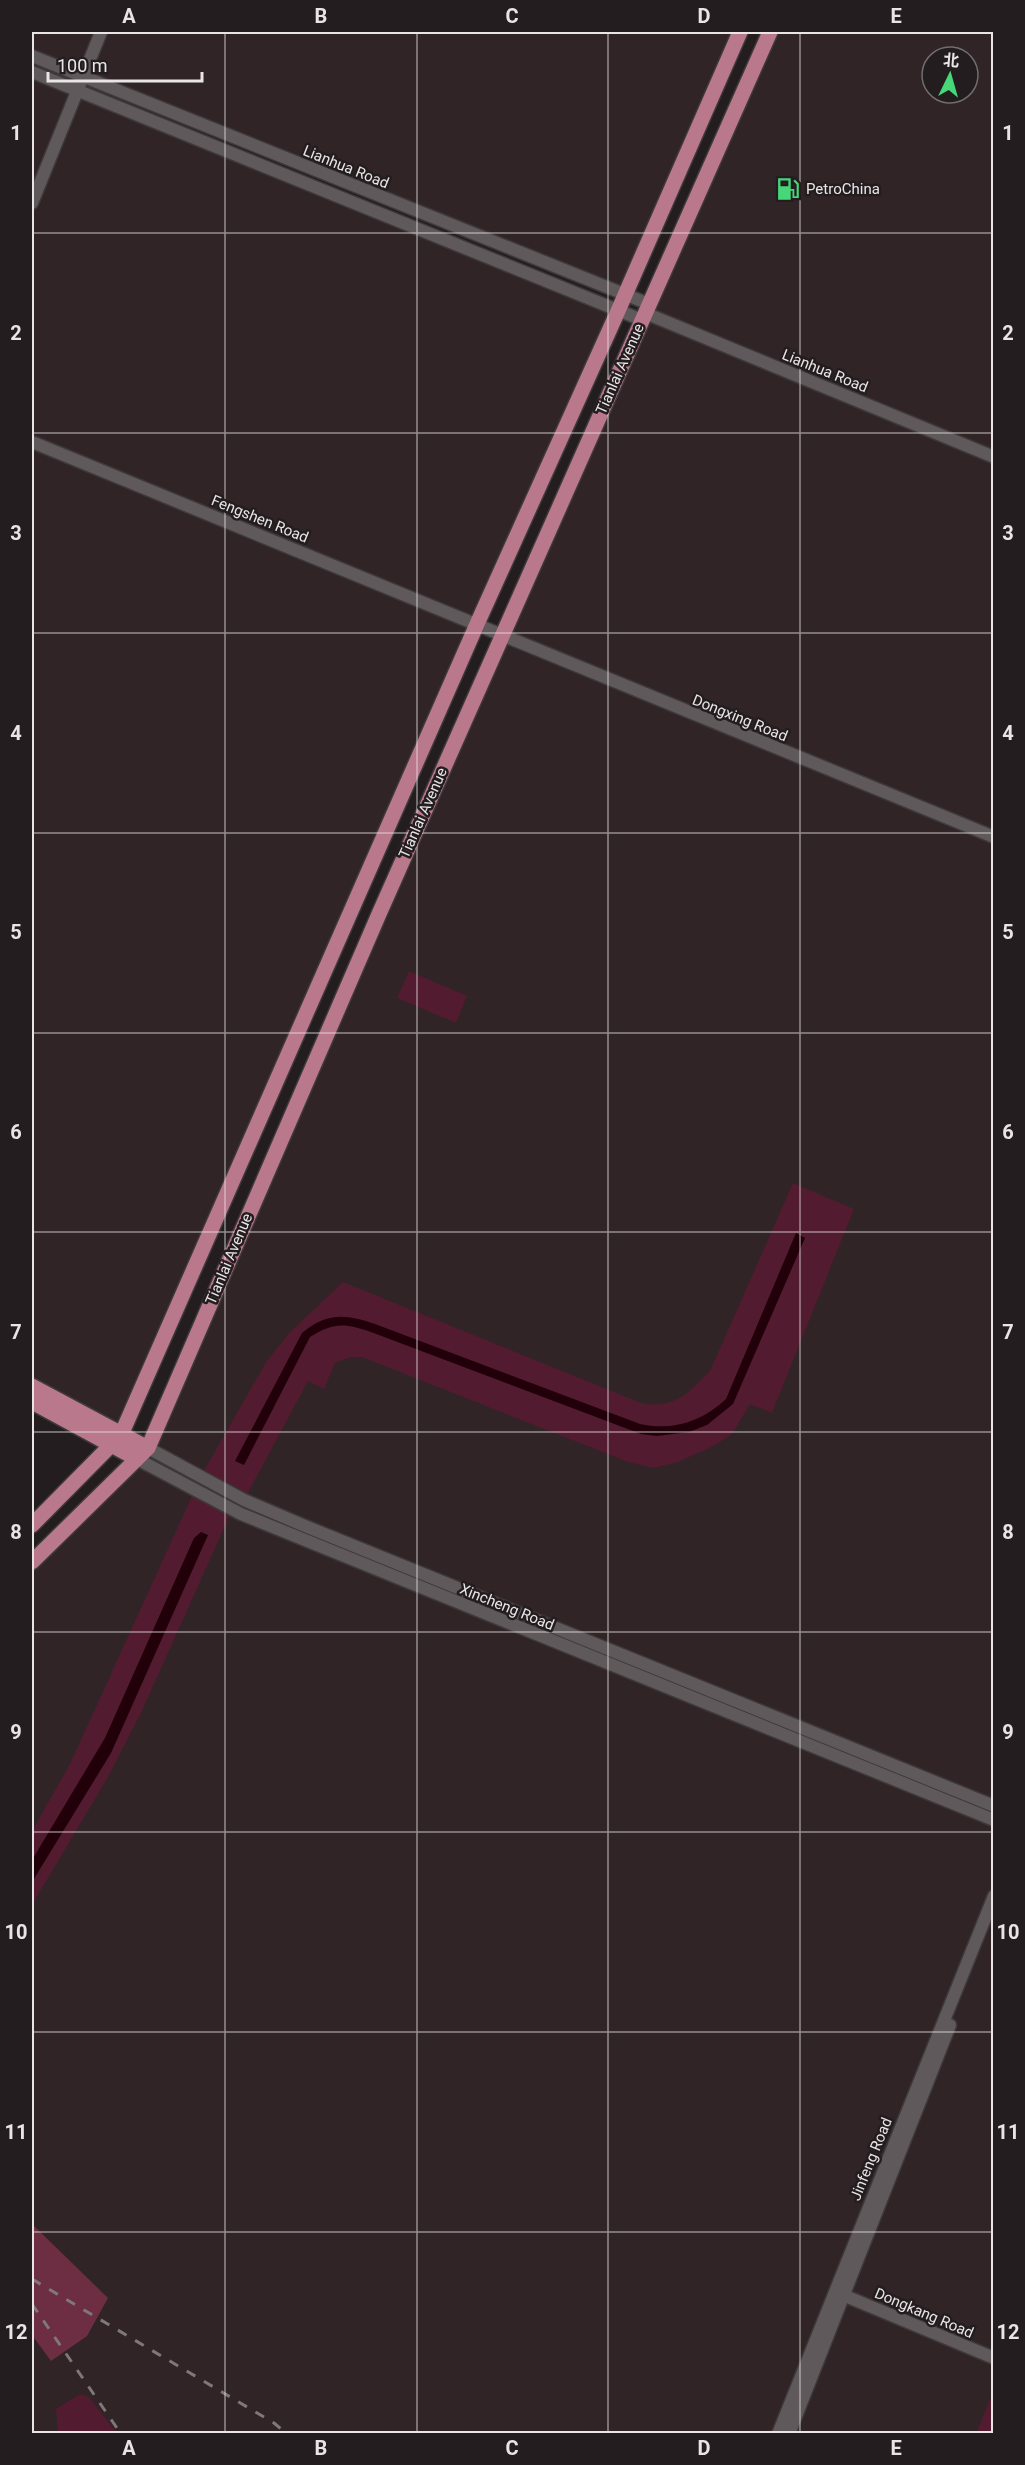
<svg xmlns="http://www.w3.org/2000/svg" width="1025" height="2465" font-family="Roboto,'Noto Sans SC',sans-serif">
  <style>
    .built { fill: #302427; fill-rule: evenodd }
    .green { fill: #521b2f }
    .forest { fill: #6d2e43 }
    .water { fill: #22000a }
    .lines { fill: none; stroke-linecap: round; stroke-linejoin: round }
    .minor-casing { stroke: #3d393a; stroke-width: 15 }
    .major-casing { stroke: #3d393a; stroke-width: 18 }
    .minor { stroke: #60595b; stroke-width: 12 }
    .major { stroke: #ba788c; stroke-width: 15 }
    .rail { stroke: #7e787a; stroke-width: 3; stroke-dasharray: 10 10; stroke-linecap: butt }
    .grid { fill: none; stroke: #e9e5e6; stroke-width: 1.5; stroke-opacity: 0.55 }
    .labels { text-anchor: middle; stroke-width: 5; stroke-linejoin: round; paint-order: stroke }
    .street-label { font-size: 15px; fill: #e9e5e6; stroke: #231d1f }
    .poi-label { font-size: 15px; fill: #e9e5e6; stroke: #231d1f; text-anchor: start }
    .neatline { fill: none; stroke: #e9e5e6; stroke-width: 2 }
    .grid-label { font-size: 20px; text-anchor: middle; font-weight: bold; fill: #e9e5e6 }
  </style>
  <rect width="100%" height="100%" fill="#231d1f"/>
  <path class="built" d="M 32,32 L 740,32 L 625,295 L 32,56 Z
    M 769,32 L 993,32 L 993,2433 L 32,2434 L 32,1562 L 148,1448 ZM 932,57 L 968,57 L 968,93 L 932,93 Z
    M 32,73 L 618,311 L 121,1435 L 32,1386 Z"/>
  <path class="green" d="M 409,971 L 467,996 L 456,1023 L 397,998 Z
    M 793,1183 L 854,1209 L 772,1413 L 750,1404 L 732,1434 L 715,1445 L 678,1462 L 653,1468 L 628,1462 L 362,1357 L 351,1357 L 335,1363 L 324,1389 L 308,1381 L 244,1500 L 238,1497 L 141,1713 L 108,1777 L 32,1905 L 32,1831 L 70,1764 L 201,1476 L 266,1362 L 289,1333 L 343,1282 L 641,1403 C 675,1409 687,1394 710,1371 Z
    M 993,2392 L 993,2433 L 976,2433 Z
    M 80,2394 L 89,2397 L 117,2433 L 58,2433 L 56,2409 Z"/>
  <path class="forest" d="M 32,2224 L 108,2298 L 87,2336 L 51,2361 L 32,2335 Z"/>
  <path class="water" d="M 796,1233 L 805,1238 L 733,1404 L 707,1425 L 689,1432 L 657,1436 L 641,1434 L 371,1332 C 345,1323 334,1322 310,1337 L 244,1465 L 235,1461 L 302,1333 C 327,1312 346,1314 375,1324 L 640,1424 C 672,1431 702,1422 726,1399 Z
    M 201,1532 L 208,1535 L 111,1753 L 32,1882 L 32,1860 L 105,1738 L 194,1538 Z"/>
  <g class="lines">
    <g class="minor-casing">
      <path id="minor" d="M 32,56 L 649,304
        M 32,72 L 642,320
        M 32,203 L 101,32
        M 645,313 L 994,457
        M 32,442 L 994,837
        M 148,1448 L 244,1500 L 305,1526 L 994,1806
        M 137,1459 L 241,1514 L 994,1820
        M 843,2295 L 994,2358
        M 778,2434 L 994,1896
        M 789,2434 L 950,2025"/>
    </g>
    <g class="major-casing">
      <path id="major" d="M 32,1386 L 148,1448
        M 32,1402 L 137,1459
        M 32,1525 L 121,1435 L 477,624 L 618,311 L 740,32
        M 32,1562 L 148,1448 L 379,914 L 770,32"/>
    </g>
    <use href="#minor" class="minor"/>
    <use href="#major" class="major"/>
    <path class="rail" d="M 32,2279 L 274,2423 L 287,2434
      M 32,2304 L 121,2434"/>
  </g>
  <path class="grid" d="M 225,32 L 225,2434M 417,32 L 417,2434M 608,32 L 608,2434M 800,32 L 800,2434M 32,233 L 994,233M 32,433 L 994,433M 32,633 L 994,633M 32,833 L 994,833M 32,1033 L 994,1033M 32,1232 L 994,1232M 32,1432 L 994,1432M 32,1632 L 994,1632M 32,1832 L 994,1832M 32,2032 L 994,2032M 32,2232 L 994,2232"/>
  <defs>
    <g id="fuel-bare" transform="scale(1.8)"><path d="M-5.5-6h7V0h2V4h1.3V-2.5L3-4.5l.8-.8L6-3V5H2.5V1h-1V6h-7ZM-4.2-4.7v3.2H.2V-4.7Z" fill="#47d779" stroke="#231d1f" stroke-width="2.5" paint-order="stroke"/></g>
  </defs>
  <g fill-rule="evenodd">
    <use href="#fuel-bare" x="788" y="189"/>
  </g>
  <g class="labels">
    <g class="street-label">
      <text transform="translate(346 167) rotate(22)" y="5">Lianhua Road</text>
      <text transform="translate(620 369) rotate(-66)" y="5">Tianlai Avenue</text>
      <text transform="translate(825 371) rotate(22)" y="5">Lianhua Road</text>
      <text transform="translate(260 519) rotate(22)" y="5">Fengshen Road</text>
      <text transform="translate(740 718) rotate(22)" y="5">Dongxing Road</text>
      <text transform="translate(423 813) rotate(-66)" y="5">Tianlai Avenue</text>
      <text transform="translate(229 1259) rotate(-67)" y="5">Tianlai Avenue</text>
      <text transform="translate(507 1607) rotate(22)" y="5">Xincheng Road</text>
      <text transform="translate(871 2159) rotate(-68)" y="5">Jinfeng Road</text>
      <text transform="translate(924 2313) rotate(23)" y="5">Dongkang Road</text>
    </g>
    <g class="poi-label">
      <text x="806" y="194">PetroChina</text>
    </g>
  </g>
  <rect width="1025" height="2465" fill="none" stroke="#231d1f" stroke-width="66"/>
  <g transform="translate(950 75) rotate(5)"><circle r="28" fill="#231d1f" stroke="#726d6f" stroke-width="1.5"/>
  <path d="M0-4.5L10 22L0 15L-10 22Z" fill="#47d779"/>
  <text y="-9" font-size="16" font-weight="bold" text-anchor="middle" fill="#e9e5e6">北</text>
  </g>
  <path d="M48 72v9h154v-9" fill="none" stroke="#e9e5e6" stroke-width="3"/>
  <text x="57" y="72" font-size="18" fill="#e9e5e6" stroke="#231d1f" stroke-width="4.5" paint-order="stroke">100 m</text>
  <rect x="33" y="33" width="959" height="2399" class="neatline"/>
  <g class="grid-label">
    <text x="129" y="23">A</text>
    <text x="321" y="23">B</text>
    <text x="512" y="23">C</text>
    <text x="704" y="23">D</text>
    <text x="896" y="23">E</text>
    <text x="16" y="140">1</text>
    <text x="1008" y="140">1</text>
    <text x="16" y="340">2</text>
    <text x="1008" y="340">2</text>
    <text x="16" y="540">3</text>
    <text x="1008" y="540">3</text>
    <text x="16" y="740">4</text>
    <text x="1008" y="740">4</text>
    <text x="16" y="939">5</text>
    <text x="1008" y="939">5</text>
    <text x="16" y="1139">6</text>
    <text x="1008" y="1139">6</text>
    <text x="16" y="1339">7</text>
    <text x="1008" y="1339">7</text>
    <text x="16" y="1539">8</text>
    <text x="1008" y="1539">8</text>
    <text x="16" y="1739">9</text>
    <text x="1008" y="1739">9</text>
    <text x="16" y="1939">10</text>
    <text x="1008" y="1939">10</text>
    <text x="16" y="2139">11</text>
    <text x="1008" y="2139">11</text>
    <text x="16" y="2339">12</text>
    <text x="1008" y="2339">12</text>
    <text x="129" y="2455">A</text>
    <text x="321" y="2455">B</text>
    <text x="512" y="2455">C</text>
    <text x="704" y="2455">D</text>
    <text x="896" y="2455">E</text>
  </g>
</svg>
